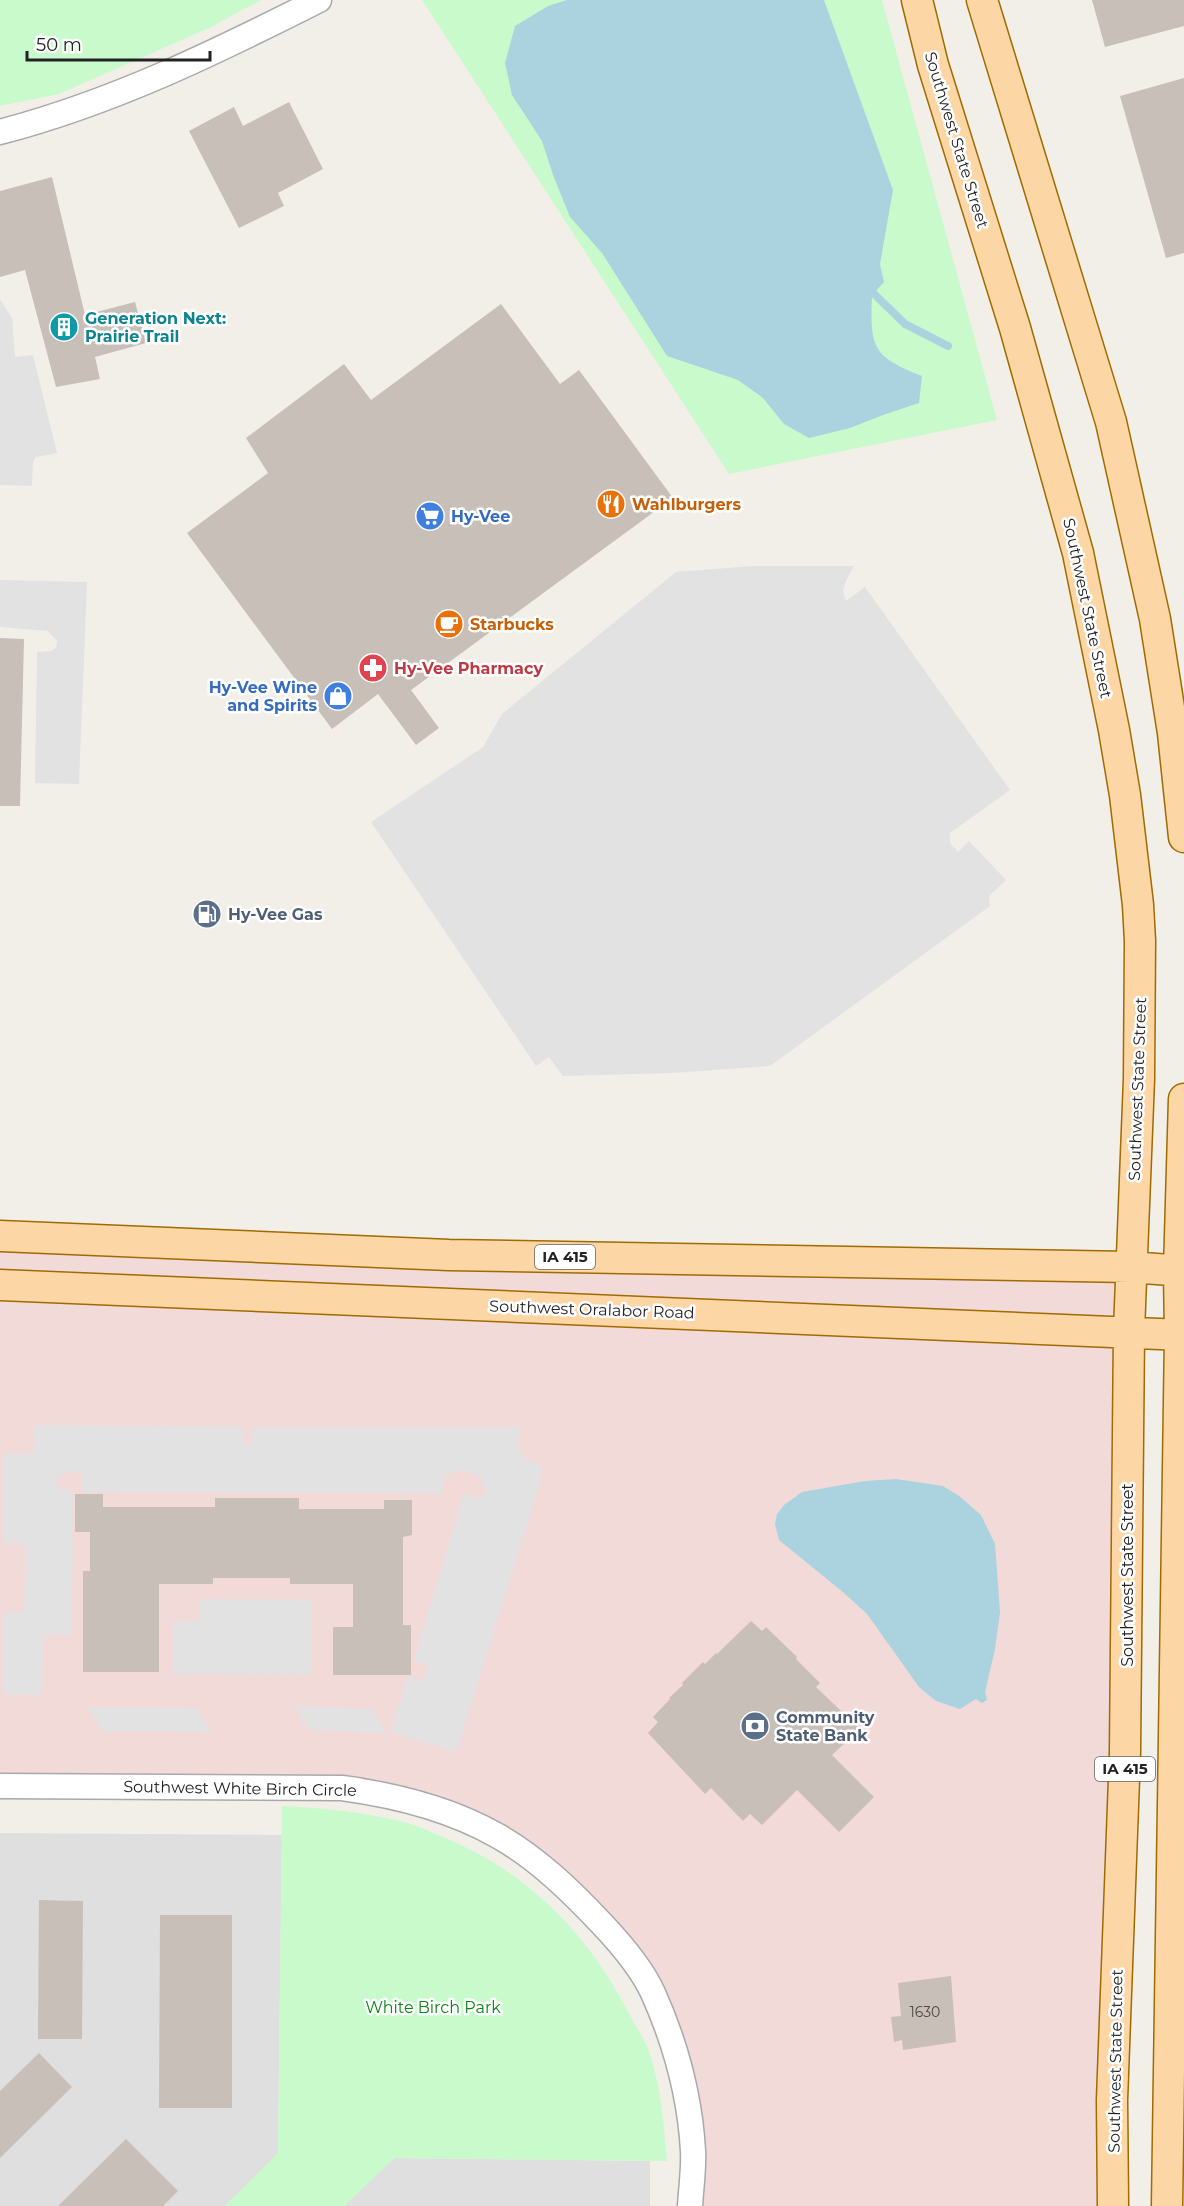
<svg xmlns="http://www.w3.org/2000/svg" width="1184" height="2206" font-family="Montserrat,sans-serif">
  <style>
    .residential { fill: #e0dfdf }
    .commercial { fill: #f2dad9 }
    .park { fill: #c8facc }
    .parking { fill: #e2e2e2 }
    .water { fill: #aad3df }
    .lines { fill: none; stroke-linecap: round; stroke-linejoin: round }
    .stream { stroke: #aad3df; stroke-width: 8 }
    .building { fill: #c7bfb8 }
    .minor-casing { stroke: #a9a9a9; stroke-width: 27 }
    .major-casing { stroke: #a06b00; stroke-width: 33 }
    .minor { stroke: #fff; stroke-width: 24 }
    .major { stroke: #fcd6a4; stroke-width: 30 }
    .labels { text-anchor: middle; stroke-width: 5; stroke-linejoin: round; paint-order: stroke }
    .number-label { font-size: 14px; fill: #4b4948 }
    .shield { fill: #fff; stroke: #646464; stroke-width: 1.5 }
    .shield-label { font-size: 15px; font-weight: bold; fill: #222 }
    .street-label { font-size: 16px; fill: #222; stroke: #fff }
    .culture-label { font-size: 16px; font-weight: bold; fill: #0d838f; stroke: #fff; text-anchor: start }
    .food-label { font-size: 16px; font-weight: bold; fill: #c56008; stroke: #fff; text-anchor: start }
    .shop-label { font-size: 16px; font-weight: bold; fill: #366cbe; stroke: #fff; text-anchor: start }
    .health-label { font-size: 16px; font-weight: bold; fill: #be3a42; stroke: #fff; text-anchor: start }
    .service-label { font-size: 16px; font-weight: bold; fill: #4e5e75; stroke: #fff; text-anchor: start }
    .park-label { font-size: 16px; fill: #0c8416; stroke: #fff }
  </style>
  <rect width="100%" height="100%" fill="#f2efe9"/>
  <path class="residential" d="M 0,1833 L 282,1835 L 278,2154 L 225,2206 L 0,2206 Z
    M 394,2158 L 650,2161 L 650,2206 L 344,2206 Z"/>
  <path class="commercial" d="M 0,1236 L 1130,1267 L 1113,2206 L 690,2206 L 693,2153 L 653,1991 L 550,1874 L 404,1800 L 0,1786 Z"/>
  <path class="park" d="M 0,0 L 261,0 L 209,28 L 59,94 L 0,106 Z
    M 422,0 L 882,0 L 997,420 L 729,474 Z
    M 282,1806 C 323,1808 363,1812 404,1822 C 415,1825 427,1830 438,1835 C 527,1870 588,1933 631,2017 C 637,2029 646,2041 650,2054 C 661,2089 664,2125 667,2161 L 394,2158 L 344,2206 L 225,2206 L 278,2153 Z"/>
  <path class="parking" d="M 0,299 L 12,318 L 15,357 L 33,355 L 57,453 L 36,457 L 33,462 L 32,486 L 0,485 Z
    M 753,566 L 854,566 L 845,583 L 843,591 L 846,601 L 865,587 L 1010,790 L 950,833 L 950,843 L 958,852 L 969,841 L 1006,880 L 989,896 L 990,906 L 770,1066 L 673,1073 L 563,1076 L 549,1057 L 536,1066 L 371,822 L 483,747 L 502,714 L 676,572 Z
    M 0,580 L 87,582 L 79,784 L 35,783 L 37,652 L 51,651 L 56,648 L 57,641 L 48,631 L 0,627 Z
    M 34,1425 L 243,1427 L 242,1441 L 249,1445 L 252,1441 L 251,1427 L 519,1427 L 519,1449 L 527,1460 L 540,1465 L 542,1476 L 456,1752 L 391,1732 L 408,1676 L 424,1680 L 428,1665 L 414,1661 L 464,1494 L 481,1498 L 485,1493 L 486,1486 L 478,1477 L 471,1472 L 460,1470 L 443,1476 L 443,1493 L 82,1492 L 81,1472 L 69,1472 L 59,1475 L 56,1479 L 59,1489 L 73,1490 L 72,1635 L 43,1635 L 42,1695 L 4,1694 L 4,1613 L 24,1612 L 26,1544 L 4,1543 L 4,1453 L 32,1453 L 34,1450 Z
    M 199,1599 L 311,1600 L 311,1675 L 173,1674 L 174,1621 L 199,1621 Z
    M 294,1706 L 374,1709 L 385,1733 L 309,1730 Z
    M 87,1707 L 197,1708 L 211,1732 L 103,1731 Z"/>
  <path class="water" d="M 567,0 L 824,0 L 893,190 L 880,264 L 884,282 L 872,295 C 870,348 872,356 922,376 L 919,403 L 883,415 L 850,428 L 809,438 L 784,424 L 763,398 L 738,380 L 667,356 L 602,253 L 570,217 L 553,175 L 542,141 L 512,95 L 505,63 L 515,26 L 548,6 Z
    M 896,1479 L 943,1486 L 959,1496 L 981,1515 L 995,1544 L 1000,1612 L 995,1649 L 985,1692 L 987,1700 L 982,1703 L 976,1699 L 960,1709 L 936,1701 L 919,1687 L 867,1614 L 844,1593 L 779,1540 L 775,1524 L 777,1514 L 784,1505 L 802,1492 L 865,1481 Z"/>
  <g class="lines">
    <path class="stream" d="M 866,286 L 905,324 L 948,346"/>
  </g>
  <path class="building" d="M 1092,0 L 1184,0 L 1184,26 L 1105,47 Z
    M 1184,78 L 1184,253 L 1166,258 L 1120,96 Z
    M 289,102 L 323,169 L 278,193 L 284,206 L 239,228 L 189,131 L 234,107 L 243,126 Z
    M 52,177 L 85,315 L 135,302 L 146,343 L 95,357 L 100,379 L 56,387 L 25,270 L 0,277 L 0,191 Z
    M 501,304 L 560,384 L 579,370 L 673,498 L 411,690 L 439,728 L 416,745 L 378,694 L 332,729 L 187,533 L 268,473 L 246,438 L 344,364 L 371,400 Z
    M 0,638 L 24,639 L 20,806 L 0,806 Z
    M 75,1494 L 103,1494 L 103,1507 L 215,1507 L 215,1498 L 299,1498 L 299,1509 L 384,1509 L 384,1500 L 412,1500 L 412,1535 L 403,1537 L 403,1625 L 411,1625 L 411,1675 L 333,1675 L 333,1627 L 353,1627 L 353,1584 L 290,1584 L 290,1578 L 213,1578 L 213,1584 L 159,1584 L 159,1672 L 83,1672 L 83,1571 L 90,1571 L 90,1532 L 75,1532 Z
    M 751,1621 L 762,1631 L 766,1627 L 797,1657 L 796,1659 L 820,1683 L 816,1687 L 860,1729 L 832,1755 L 874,1797 L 839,1832 L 797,1790 L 762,1825 L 750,1814 L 743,1821 L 711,1788 L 705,1794 L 648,1733 L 658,1722 L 653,1717 L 670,1699 L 669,1698 L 683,1685 L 682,1683 L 703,1662 L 705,1664 L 716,1653 L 717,1654 Z
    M 39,1900 L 83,1901 L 82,2039 L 38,2039 Z
    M 160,1915 L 232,1915 L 232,2108 L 159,2108 Z
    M 951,1976 L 956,2042 L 903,2050 L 902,2040 L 894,2042 L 891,2017 L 901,2016 L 898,1983 Z
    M 39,2053 L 72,2087 L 0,2158 L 0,2091 Z
    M 126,2139 L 178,2191 L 163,2206 L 58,2206 Z"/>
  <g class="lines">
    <g class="minor-casing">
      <path id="minor" d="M 0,132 C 114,102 214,53 319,0
        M 0,1786 L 342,1788 C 394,1795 451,1809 498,1836 C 537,1858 571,1891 602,1924 C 621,1944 641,1967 653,1993 C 675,2042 690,2097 693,2151 C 694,2169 691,2188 690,2206"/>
    </g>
    <g class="major-casing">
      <path id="major" d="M 917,0 L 933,65 L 1015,328 L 1078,553 L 1114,730 L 1125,795 L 1138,905 L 1140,941 L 1139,1079 L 1129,1331 L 1125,1752 L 1112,2100 L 1113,2206
        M 982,0 L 1111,422 L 1155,619 L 1173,733 L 1184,837
        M 0,1236 L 449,1255 L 1130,1267 L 1184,1271
        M 0,1285 L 1184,1335
        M 1167,2206 L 1180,1335 L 1179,1270 L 1184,1099"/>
    </g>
    <use href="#minor" class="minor"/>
    <use href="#major" class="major"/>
  </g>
  <defs>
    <g id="building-disc" transform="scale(1.5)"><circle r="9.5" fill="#0f9aa8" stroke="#fff"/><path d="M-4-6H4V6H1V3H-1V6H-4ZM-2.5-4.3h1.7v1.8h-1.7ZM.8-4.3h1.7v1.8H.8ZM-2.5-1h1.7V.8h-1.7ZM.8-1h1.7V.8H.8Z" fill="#fff"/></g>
    <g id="restaurant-disc" transform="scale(1.5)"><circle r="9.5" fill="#e8710a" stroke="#fff"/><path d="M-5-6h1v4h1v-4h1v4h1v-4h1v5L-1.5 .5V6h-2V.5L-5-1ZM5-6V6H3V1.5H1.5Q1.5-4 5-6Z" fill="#fff"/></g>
    <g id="supermarket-disc" transform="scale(1.5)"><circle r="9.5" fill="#3f7fe0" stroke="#fff"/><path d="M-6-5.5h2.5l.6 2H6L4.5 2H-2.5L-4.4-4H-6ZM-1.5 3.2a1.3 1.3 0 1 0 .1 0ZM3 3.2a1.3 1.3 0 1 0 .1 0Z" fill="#fff"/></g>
    <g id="cafe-disc" transform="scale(1.5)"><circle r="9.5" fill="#e8710a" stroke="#fff"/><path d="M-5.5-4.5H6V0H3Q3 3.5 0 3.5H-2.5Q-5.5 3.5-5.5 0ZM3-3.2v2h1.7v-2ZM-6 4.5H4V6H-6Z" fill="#fff"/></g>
    <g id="pharmacy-disc" transform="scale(1.5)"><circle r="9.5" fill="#e0444e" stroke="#fff"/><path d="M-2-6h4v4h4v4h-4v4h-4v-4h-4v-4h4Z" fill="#fff"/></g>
    <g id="shop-disc" transform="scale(1.5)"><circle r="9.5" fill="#3f7fe0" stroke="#fff"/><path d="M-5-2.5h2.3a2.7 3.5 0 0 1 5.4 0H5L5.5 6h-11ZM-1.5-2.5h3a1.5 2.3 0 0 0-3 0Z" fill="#fff"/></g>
    <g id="fuel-disc" transform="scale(1.5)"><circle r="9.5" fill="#5c6f8a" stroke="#fff"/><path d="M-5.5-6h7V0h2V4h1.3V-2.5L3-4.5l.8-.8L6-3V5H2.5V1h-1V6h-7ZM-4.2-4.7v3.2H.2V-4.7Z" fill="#fff"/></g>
    <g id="bank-disc" transform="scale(1.5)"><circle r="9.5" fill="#5c6f8a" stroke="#fff"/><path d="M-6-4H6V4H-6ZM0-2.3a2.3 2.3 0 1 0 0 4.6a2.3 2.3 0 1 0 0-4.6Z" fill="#fff"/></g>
  </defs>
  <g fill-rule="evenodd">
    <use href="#building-disc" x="64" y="327"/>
    <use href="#restaurant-disc" x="611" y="504"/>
    <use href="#supermarket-disc" x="430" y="516"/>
    <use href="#cafe-disc" x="449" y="624"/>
    <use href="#pharmacy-disc" x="373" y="668"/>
    <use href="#shop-disc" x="338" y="696"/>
    <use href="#fuel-disc" x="207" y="914"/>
    <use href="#bank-disc" x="755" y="1726"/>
  </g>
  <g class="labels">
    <g class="number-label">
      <text x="925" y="2017">1630</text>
    </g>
    <g class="shield">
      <rect x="535" y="1245" width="60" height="24" rx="4.5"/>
      <rect x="1095" y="1757" width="60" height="24" rx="4.5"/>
    </g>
    <g class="shield-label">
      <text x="565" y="1262">IA 415</text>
      <text x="1125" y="1774">IA 415</text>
    </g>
    <g class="street-label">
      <text transform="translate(957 140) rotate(73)" y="6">Southwest State Street</text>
      <text transform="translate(1088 608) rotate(78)" y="6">Southwest State Street</text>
      <text transform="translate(1137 1089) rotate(-88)" y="6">Southwest State Street</text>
      <text transform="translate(592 1309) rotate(2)" y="6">Southwest Oralabor Road</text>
      <text transform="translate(1127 1575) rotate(-90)" y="6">Southwest State Street</text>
      <text transform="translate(240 1788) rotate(1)" y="6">Southwest White Birch Circle</text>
      <text transform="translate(1115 2061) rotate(-89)" y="6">Southwest State Street</text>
    </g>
    <g class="culture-label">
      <text x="85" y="324">Generation Next:<tspan x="85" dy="18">Prairie Trail</tspan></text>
    </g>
    <g class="food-label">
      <text x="632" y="510">Wahlburgers</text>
      <text x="470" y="630">Starbucks</text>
    </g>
    <g class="shop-label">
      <text x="451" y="522">Hy-Vee</text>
      <text x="317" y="693" text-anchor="end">Hy-Vee Wine<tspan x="317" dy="18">and Spirits</tspan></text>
    </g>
    <g class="health-label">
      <text x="394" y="674">Hy-Vee Pharmacy</text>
    </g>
    <g class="service-label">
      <text x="228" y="920">Hy-Vee Gas</text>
      <text x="776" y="1723">Community<tspan x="776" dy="18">State Bank</tspan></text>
    </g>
    <g class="park-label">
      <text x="433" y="2013">White Birch Park</text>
    </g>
  </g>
  <path d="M27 51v9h183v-9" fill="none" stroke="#222222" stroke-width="3"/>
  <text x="36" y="51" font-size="18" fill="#222222" stroke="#ffffff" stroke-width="4.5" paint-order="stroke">50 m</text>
</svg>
